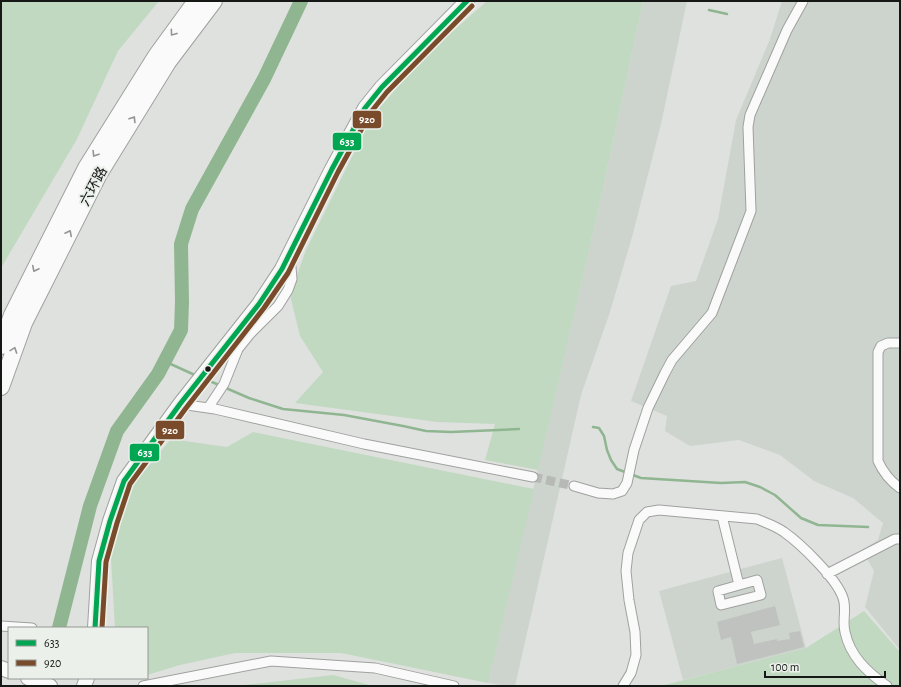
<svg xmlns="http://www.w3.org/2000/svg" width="901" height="687" font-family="'Alegreya Sans','Noto Sans SC',sans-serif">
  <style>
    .built { fill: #cdd4cd }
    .green { fill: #c1d9c1 }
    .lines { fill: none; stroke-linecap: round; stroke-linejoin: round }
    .stream { stroke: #90b691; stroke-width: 2.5 }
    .river { stroke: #90b691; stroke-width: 14 }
    .building { fill: #c0c2c0 }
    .minor-tunnel { stroke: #b7b9b7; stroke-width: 9; stroke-dasharray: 9 4.5; stroke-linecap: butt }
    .minor-casing { stroke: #9fa19f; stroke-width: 11 }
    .primary-casing { stroke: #9fa19f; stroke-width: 16 }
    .motorway-casing { stroke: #9fa19f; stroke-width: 18 }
    .minor { stroke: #fafafa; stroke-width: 9 }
    .primary { stroke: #fafafa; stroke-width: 14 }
    .motorway { stroke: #fafafa; stroke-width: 16 }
    .bus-1-casing { stroke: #ebf0eb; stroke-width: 8 }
    .bus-2-casing { stroke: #ebf0eb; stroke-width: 8 }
    .bus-1 { stroke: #00a651; stroke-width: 5 }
    .bus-2 { stroke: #7a4b2a; stroke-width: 5 }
    .oneway { stroke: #939493 }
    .bus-dot { fill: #161816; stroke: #ebf0eb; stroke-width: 1.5 }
    .labels { text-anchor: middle; stroke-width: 4; stroke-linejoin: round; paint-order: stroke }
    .street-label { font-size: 14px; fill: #161816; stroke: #ebf0eb }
    .line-badge { stroke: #ebf0eb; stroke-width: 1.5 }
    .badge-label { font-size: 11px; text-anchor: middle; font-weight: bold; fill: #fff }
  </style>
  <rect width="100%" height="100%" fill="#dfe1df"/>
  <path class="built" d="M 643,1 L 687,1 L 661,124 L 632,237 L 610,312 L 581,395 L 515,686 L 506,686 L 488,683 L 598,211 Z
    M 782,1 L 900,1 L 900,650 L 865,607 L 874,571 L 862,550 L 878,540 L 883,523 L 853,498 L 814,481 L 780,455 L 739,440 L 690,446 L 665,431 L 667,416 L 631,401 L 671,286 L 696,281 L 718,219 L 736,120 L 770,39 Z
    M 782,558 L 806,648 L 683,680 L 659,591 Z"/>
  <path class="green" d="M 1,1 L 159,1 L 118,51 L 77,139 L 1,268 Z
    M 487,1 L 643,1 L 598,211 L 538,470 L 485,460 L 495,424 L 437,422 L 295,403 L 323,372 L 300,336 L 290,295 L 306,250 L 372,116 L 427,54 Z
    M 253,432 L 534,489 L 488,683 L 341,653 L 235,653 L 180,665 L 147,675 L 147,628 L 115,628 L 111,559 L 131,487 L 171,439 L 227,447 Z
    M 864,611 L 900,652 L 900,686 L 661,686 L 806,648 Z
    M 333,675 L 373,686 L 238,686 L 244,685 Z"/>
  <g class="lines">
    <path class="stream" d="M 709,10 L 727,14
      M 164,361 L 197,376
      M 205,379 L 249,398 L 283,409 L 344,415 L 403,426 L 426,431 L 451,432 L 519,429
      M 593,427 L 599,428 L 604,436 L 607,450 L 611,460 L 617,469 L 641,478 L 721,483 L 745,482 L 760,487 L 775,495 L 801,518 L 818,525 L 868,527"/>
    <path class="river" d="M 59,628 L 90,506 L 117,431 L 158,374 L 181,330 L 182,302 L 181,244 L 192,209 L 264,79 L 301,1"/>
  </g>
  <path class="building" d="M 775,606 L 780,625 L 751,632 L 754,644 L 777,639 L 777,641 L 790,639 L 789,633 L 800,631 L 804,647 L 737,664 L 731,637 L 721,640 L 717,622 Z"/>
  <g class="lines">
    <path class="minor-tunnel" d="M 533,477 L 574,486"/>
    <g class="minor-casing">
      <path id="minor" d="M 900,343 L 888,343 L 881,346 L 878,352 L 878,461 C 883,472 890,481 900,488
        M 180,404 L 215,409 L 364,444 L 533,477
        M 208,408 L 224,384 L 238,349 L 250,334 L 278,306 L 288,290 L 292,279 L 290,256
        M 574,486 L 598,493 L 613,494 L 622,491 L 627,483 L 634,450 L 648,408 L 665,373 L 672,360 L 712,313 L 751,211 L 748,127 L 750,115 L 787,30 L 803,1
        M 722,516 L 739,585
        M 827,574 L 895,539 L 900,539
        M 757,580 L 761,595 L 721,605 L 718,591 Z
        M 1,626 L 32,628
        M 143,686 L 271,661 L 375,668 L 454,686
        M 623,686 L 631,673 L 636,655 L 635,632 L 629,600 L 626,571 L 628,553 L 639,520 L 647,512 L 659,510 L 757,519 C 766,523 776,526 784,532 C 801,544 837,579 843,598 C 847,609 842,621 845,632 C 850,656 867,672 887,686"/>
    </g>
    <g class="primary-casing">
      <path id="primary" d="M 95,628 L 99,561 L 110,521 L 124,481 L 180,404 L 259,304 L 282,269 L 332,169 L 365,108 L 382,87 L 467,1
        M 1,668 L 9,671
        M 28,678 L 50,686
        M 84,686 L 87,678"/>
    </g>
    <g class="motorway-casing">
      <path id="motorway" d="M 1,346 L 12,315 L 86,168 L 156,56 L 196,1
        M 1,387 L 24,323 L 99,174 L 168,62 L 214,1"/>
    </g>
    <use href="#minor" class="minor"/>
    <use href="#primary" class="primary"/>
    <use href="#motorway" class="motorway"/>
    <g class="bus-1-casing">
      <path id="bus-1" d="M 95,628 L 99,561 L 110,521 L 124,481 L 180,404 L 259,304 L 282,269 L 332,169 L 365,108 L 382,87 L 467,1"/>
    </g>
    <g class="bus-2-casing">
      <path id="bus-2" d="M 102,628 L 106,562 L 117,523 L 130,484 L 186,408 L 264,308 L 288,273 L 338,172 L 371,112 L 387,92 L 472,6"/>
    </g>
    <use href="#bus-1" class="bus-1"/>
    <use href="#bus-2" class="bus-2"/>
  </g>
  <defs><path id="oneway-chevron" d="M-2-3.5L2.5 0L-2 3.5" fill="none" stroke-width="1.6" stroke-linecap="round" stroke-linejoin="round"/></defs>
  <g class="oneway">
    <use href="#oneway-chevron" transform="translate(173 33) rotate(126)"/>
    <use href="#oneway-chevron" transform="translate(133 119) rotate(-58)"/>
    <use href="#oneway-chevron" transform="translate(95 154) rotate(122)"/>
    <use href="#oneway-chevron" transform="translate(69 233) rotate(-63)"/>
    <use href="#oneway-chevron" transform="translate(35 269) rotate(117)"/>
    <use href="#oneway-chevron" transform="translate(14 350) rotate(-70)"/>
  </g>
  <circle class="bus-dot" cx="208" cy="369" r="3.5"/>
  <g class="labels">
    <g class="street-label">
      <text transform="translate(93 186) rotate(-62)" y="5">六环路</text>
    </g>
  </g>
  <g class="line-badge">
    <rect x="352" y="110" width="30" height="19" rx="4" fill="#7a4b2a"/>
    <rect x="332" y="132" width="30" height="19" rx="4" fill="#00a651"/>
    <rect x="155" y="420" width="30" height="20" rx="4" fill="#7a4b2a"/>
    <rect x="129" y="443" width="31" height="19" rx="4" fill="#00a651"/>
  </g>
  <g class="badge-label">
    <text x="367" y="123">920</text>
    <text x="347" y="145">633</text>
    <text x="170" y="434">920</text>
    <text x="145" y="456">633</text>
  </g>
  <rect width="901" height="687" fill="none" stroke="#161816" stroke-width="4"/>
  <rect x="8" y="627" width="140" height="52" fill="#ebf0eb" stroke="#969a96"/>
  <rect x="16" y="640" width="20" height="6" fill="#00a651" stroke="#969a96"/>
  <text x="44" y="647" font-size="12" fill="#161816">633</text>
  <rect x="16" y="660" width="20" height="6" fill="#7a4b2a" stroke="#969a96"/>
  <text x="44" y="667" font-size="12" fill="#161816">920</text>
  <path d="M765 671v6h120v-6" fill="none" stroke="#161816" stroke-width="2"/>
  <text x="771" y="671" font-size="12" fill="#161816" stroke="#ebf0eb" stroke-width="3" paint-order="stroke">100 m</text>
</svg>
